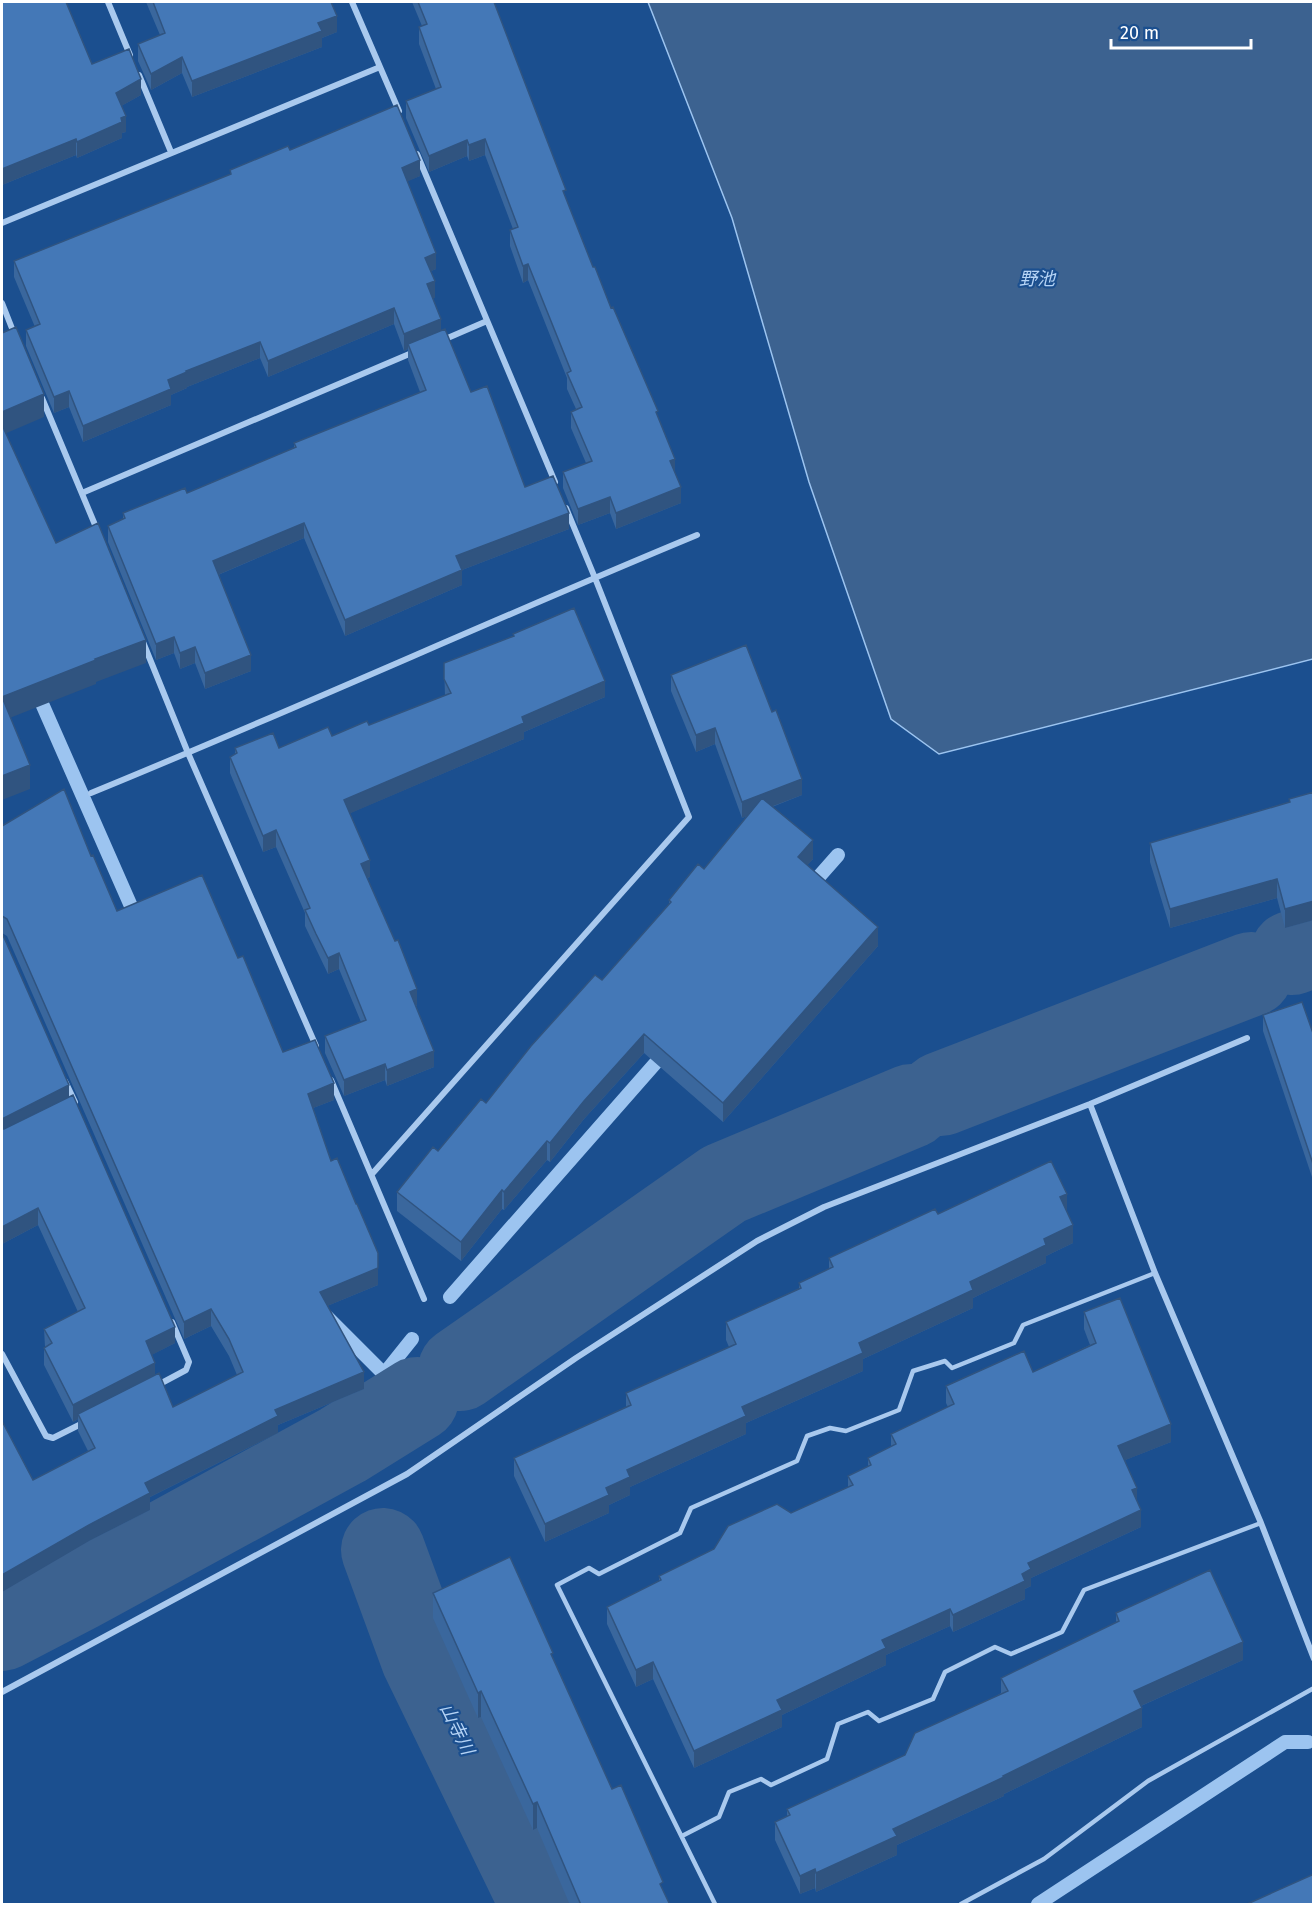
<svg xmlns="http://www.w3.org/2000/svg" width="1315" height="1906" font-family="'Fira Sans','Noto Sans JP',sans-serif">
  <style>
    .water { fill: #3c6290; stroke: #9cc4f0; stroke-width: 1.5 }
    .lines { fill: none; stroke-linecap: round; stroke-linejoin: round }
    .stream { stroke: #9cc4f0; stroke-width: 14 }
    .river { stroke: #3c6290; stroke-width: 84 }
    .lane { stroke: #a9c9ee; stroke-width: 4.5 }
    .street { stroke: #a9c9ee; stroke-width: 6 }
    .wall { fill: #3a679d; fill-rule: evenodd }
    .shaded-wall { fill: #305480 }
    .building { fill: #4478b7; stroke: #305480; stroke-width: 1.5 }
    .labels { text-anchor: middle; stroke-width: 4.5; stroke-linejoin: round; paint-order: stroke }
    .water-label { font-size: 18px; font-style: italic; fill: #b5d3f5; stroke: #1b4f8f }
  </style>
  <rect width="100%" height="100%" fill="#1b4f8f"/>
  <path class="water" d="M 648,2 L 1313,2 L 1313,659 L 939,754 L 891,719 L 809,482 L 732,218 Z"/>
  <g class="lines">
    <path class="stream" d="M 36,690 L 138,922
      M 808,889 L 838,855
      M 450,1297 L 667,1050
      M 327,1317 L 384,1374 L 406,1406
      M 384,1374 L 412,1339
      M 1038,1904 L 1285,1742 L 1308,1742"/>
    <path class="river" d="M 1292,953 L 1314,945
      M 941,1094 L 1251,974
      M 460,1369 L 724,1184 L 911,1106
      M 383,1550 L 423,1659 L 542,1904
      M 2,1629 L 79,1589 L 343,1445 L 417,1399"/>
    <path class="lane" d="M 682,1836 L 719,1817 L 729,1792 L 761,1779 L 771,1785 L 827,1759 L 838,1724 L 868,1712 L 879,1721 L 933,1699 L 945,1672 L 995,1647 L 1011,1654 L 1062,1632 L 1084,1590 L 1261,1523
      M 715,1904 L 557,1585 L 589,1568 L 599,1574 L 680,1533 L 691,1508 L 797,1461 L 807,1436 L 830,1428 L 846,1431 L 899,1410 L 913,1371 L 945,1361 L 952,1368 L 1014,1343 L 1023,1325 L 1155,1273
      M 961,1904 L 1044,1859 L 1148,1781 L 1314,1688"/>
    <path class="street" d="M 108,2 L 130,55
      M 352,2 L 399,111
      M 139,75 L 171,152
      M 417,154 L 555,482
      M 2,223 L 380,67
      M 2,303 L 15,336
      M 443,340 L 487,321
      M 42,398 L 98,532
      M 82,493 L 414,352
      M 143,642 L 188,753 L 316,1046
      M 91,793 C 294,710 494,619 697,535
      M 331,1080 L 424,1299
      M 65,1081 L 75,1102
      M 1090,1104 L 1155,1273 L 1261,1523 L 1314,1659
      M 372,1174 L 689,817 L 595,578 L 566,508
      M 2,1354 L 46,1436 L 53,1438 L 83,1423
      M 156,1386 L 186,1370 L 189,1362 L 172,1322
      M 2,1692 L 407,1474 L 576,1358 L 757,1241 L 824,1207 L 1090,1104 L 1247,1038"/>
  </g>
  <path class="wall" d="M 2,2 L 92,64 L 141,95 L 121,106 L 126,132 L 122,133 L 122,138 L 77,158 L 76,155 L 2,185 Z
    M 146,2 L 331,2 L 337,32 L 322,38 L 322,47 L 192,97 L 182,73 L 151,90 L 138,61 L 138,44 L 160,35 Z
    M 412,2 L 494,2 L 566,199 L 593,267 L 658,417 L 675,473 L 681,503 L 616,529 L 610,513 L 578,525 L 563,488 L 563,472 L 586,463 L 571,428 L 571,412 L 576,409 L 567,389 L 567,378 L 528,280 L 523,283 L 510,246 L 510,230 L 513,229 L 485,155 L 469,161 L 467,156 L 429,172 L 406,118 L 406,101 L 436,89 L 419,44 L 419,27 L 422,26 Z
    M 290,150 L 420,176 L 407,181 L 436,269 L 431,271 L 435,298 L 433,298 L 441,330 L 471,392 L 525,487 L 569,529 L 462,570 L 462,585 L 345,636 L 304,538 L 218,575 L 251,671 L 205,689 L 195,663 L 180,669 L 174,653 L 156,660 L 108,542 L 108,526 L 123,519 L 123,513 L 187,493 L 294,448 L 294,443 L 420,392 L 408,360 L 408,349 L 404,351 L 394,324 L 268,377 L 260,358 L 187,387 L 187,388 L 171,395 L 171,405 L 83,442 L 69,407 L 54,413 L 26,346 L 26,330 L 35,327 L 14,277 L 14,261 L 230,175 L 230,170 Z
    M 513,634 L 605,697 L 524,732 L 524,739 L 350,813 L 370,877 L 367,878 L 417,1005 L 416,1006 L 434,1067 L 387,1086 L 385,1080 L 344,1096 L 325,1053 L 325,1036 L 361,1022 L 339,969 L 328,974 L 305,926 L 305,913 L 276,847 L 263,852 L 230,773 L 230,757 L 235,754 L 235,748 L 279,748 L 332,736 L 369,725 L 445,696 L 444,663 L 513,636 Z
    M 671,675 L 802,795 L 772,807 L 813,859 L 807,865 L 878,946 L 723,1122 L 644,1053 L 584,1119 L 550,1162 L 547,1160 L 504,1210 L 502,1209 L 461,1261 L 397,1211 L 397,1192 L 486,1103 L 602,980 L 669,905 L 669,900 L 704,869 L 747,816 L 742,818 L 715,744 L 696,752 L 671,691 Z
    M 1314,792 L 1314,920 L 1285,928 L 1277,898 L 1170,928 L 1150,862 L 1150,843 L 1289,802 L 1289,799 Z
    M 2,826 L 91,856 L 117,911 L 238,958 L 283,1052 L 334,1100 L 313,1108 L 331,1161 L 378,1285 L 327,1306 L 364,1389 L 278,1425 L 278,1433 L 150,1497 L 150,1510 L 89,1541 L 33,1480 L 88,1451 L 78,1431 L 78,1419 L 73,1422 L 44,1365 L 44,1348 L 45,1347 L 44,1329 L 78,1312 L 38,1225 L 2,1244 ZM 2,933 L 7,936 L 184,1339 L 211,1326 L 229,1356 L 237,1375 L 173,1407 L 155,1375 L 151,1355 L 175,1343 L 69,1097 Z
    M 1263,1015 L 1314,1036 L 1314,1183 L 1263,1031 Z
    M 1067,1212 L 1073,1243 L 1046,1256 L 1046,1263 L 973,1298 L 973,1308 L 863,1359 L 863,1371 L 746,1423 L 746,1434 L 630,1487 L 630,1495 L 609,1505 L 609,1513 L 545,1542 L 514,1476 L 514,1458 L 626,1407 L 626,1393 L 729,1347 L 726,1340 L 726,1322 L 799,1289 L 799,1283 L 829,1269 L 829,1258 L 938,1214 Z
    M 1084,1312 L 1171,1442 L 1125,1460 L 1137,1503 L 1141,1527 L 1031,1578 L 1031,1586 L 1025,1589 L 1025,1599 L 953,1632 L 950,1626 L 886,1655 L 886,1665 L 782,1715 L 782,1727 L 694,1768 L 653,1679 L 636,1687 L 607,1624 L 607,1607 L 659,1582 L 659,1576 L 791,1513 L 848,1488 L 848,1476 L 868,1466 L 868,1458 L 891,1447 L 891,1434 L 948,1407 L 946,1403 L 946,1386 L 1033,1372 L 1090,1345 L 1084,1329 Z
    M 433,1593 L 553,1658 L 612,1789 L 670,1905 L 570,1905 L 537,1828 L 533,1830 L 481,1717 L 478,1718 L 433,1618 Z
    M 1116,1613 L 1243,1660 L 1141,1706 L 1142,1727 L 1004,1794 L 1004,1796 L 897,1845 L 897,1855 L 816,1892 L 815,1888 L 800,1894 L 775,1840 L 775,1822 L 787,1816 L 787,1809 L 905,1755 L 1001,1693 L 1001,1678 L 1116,1623 Z"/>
  <path class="shaded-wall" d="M 337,16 L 337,32 L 322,38 L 322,47 L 192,97 L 192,81 L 318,23 Z
    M 182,57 L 182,73 L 151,90 L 151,74 Z
    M 141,79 L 141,95 L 116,109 L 116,93 Z
    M 126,116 L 126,132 L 122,133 L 122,138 L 77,158 L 77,142 Z
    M 76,139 L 76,155 L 2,185 L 2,169 Z
    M 485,139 L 485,155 L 469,161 L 469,145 Z
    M 467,140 L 467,156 L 429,172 L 429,156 Z
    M 420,160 L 420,176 L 402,184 L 402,168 Z
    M 436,253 L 436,269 L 425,274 L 425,258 Z
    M 528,264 L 528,280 L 523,283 L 523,266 Z
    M 435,281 L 435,298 L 427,300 L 427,284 Z
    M 394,308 L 394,324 L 268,377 L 268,361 Z
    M 441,319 L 441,335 L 408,344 L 408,349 L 404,351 L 404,334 Z
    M 260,342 L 260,358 L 187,387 L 187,388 L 171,395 L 171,405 L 83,442 L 83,426 L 186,371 Z
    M 69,391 L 69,407 L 54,413 L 54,397 Z
    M 44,394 L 44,417 L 2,435 L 2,412 Z
    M 675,459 L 675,475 L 670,461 Z
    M 681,487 L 681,503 L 616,529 L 616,513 Z
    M 610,497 L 610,513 L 578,525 L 578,509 Z
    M 569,513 L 569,529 L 462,570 L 462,585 L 345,636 L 345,620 L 456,556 Z
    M 304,523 L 304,538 L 213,577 L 213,561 Z
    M 174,637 L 174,653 L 156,660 L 156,644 Z
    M 146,640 L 146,663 L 96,682 L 96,684 L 2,721 L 2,697 L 95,659 Z
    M 195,647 L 195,663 L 180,669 L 180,653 Z
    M 251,655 L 251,671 L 205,689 L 205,673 Z
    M 605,681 L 605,697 L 524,732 L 524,739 L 344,816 L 344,800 L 522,717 Z
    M 715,728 L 715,744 L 696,752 L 696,735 Z
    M 30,765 L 30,789 L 2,800 L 2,776 Z
    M 802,779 L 802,795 L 742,818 L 742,802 Z
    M 276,830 L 276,847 L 263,852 L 263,836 Z
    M 813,840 L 813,859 L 798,876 L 798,857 Z
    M 370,860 L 370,877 L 361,880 L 361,864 Z
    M 1277,879 L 1277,898 L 1170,928 L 1170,909 Z
    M 1314,901 L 1314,920 L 1285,928 L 1285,909 Z
    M 878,927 L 878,946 L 723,1122 L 723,1103 Z
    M 339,953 L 339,969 L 328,974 L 328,958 Z
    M 417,989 L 417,1005 L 410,1008 L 410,992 Z
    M 644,1034 L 644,1053 L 584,1119 L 550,1162 L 550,1143 L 584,1101 Z
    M 434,1051 L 434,1067 L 387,1086 L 387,1070 Z
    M 385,1064 L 385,1080 L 344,1096 L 344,1080 Z
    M 334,1083 L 334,1100 L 308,1110 L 308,1094 Z
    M 69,1085 L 69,1102 L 2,1135 L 2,1119 Z
    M 547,1141 L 547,1160 L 504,1210 L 504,1192 Z
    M 502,1190 L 502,1209 L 461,1261 L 461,1242 Z
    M 1067,1194 L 1067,1212 L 1060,1197 Z
    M 38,1208 L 38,1225 L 2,1244 L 2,1227 Z
    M 1073,1225 L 1073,1243 L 1046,1256 L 1046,1263 L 973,1298 L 973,1308 L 863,1359 L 863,1371 L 746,1423 L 746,1434 L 630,1487 L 630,1495 L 609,1505 L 609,1513 L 545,1542 L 545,1524 L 627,1470 L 970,1282 L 1044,1239 Z
    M 378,1268 L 378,1285 L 320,1309 L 320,1292 Z
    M 211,1309 L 211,1326 L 184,1339 L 184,1322 Z
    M 175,1327 L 175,1343 L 146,1358 L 146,1341 Z
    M 155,1363 L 155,1380 L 78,1414 L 78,1419 L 73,1422 L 73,1405 Z
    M 364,1372 L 364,1389 L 278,1425 L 278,1433 L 150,1497 L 150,1510 L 89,1541 L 2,1592 L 2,1575 L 145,1483 L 275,1410 Z
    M 1171,1424 L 1171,1442 L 1118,1463 L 1118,1446 Z
    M 1137,1488 L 1137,1505 L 1132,1490 Z
    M 1141,1510 L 1141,1527 L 1031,1578 L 1031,1586 L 1025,1589 L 1025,1599 L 953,1632 L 953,1615 L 1022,1574 L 1028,1563 Z
    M 950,1609 L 950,1626 L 886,1655 L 886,1665 L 782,1715 L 782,1727 L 694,1768 L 694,1751 L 777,1700 L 882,1640 Z
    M 1243,1642 L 1243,1660 L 1134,1709 L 1134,1691 Z
    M 653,1662 L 653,1679 L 636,1687 L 636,1670 Z
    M 481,1691 L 481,1717 L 478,1718 L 478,1693 Z
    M 1142,1708 L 1142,1727 L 1004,1794 L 1004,1796 L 897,1845 L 897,1855 L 816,1892 L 816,1873 L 893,1829 Z
    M 537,1802 L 537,1828 L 533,1830 L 533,1804 Z
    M 815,1869 L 815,1888 L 800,1894 L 800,1876 Z"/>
  <path class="building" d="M 2,2 L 66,2 L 92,64 L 129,49 L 141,79 L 116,93 L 126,116 L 121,118 L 122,122 L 77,142 L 76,139 L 2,169 Z
    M 153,2 L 331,2 L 337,16 L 318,23 L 322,31 L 192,81 L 182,57 L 151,74 L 138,44 L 165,33 Z
    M 418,2 L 494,2 L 566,190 L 563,191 L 593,267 L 595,267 L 611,308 L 613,307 L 658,411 L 656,412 L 675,459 L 670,461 L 681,487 L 616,513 L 610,497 L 578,509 L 563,472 L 592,461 L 571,412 L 582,407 L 567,373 L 571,371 L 528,264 L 523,266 L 510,230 L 518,227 L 485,139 L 469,145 L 467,140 L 429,156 L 406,101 L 441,87 L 419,27 L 427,24 Z
    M 397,105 L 420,160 L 402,168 L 436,253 L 425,258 L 435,281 L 427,284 L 441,319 L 404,334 L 394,308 L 268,361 L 260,342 L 186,371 L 187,372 L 168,380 L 171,389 L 83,426 L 69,391 L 54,397 L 26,330 L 40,324 L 14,261 L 231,174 L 230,170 L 288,146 L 290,150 Z
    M 16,327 L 44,394 L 2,412 L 2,333 Z
    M 445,329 L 471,392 L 487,386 L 525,487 L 553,476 L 569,513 L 456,556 L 462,570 L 345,620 L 304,523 L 213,561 L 251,655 L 205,673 L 195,647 L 180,653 L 174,637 L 156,644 L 108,526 L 125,518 L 123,513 L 185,488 L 187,493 L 296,447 L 294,443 L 426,390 L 408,344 Z
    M 2,425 L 56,543 L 98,523 L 146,640 L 95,659 L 96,660 L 2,697 L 30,765 L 2,776 Z
    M 574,608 L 605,681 L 522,717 L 524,723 L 344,800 L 370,860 L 361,864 L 395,941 L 398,940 L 417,989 L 410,992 L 434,1051 L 387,1070 L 385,1064 L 344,1080 L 325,1036 L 366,1020 L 339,953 L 328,958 L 316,934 L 305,910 L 310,908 L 307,901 L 276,830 L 263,836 L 230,757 L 237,753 L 235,748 L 273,733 L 279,748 L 328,727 L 332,736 L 367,721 L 369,725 L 451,693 L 444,679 L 444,663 L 514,636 L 513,634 Z
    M 746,645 L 772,712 L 776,710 L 802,779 L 742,802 L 715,728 L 696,735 L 671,675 Z
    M 64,789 L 91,856 L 93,855 L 117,911 L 202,875 L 238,958 L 243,956 L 283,1052 L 315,1040 L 334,1083 L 308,1094 L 331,1161 L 337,1158 L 356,1204 L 357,1204 L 378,1253 L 378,1268 L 320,1292 L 364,1372 L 275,1410 L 278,1416 L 145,1483 L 150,1493 L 89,1525 L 2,1575 L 2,1421 L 33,1480 L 95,1448 L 78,1414 L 159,1373 L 173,1407 L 243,1372 L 229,1339 L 211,1309 L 184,1322 L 7,919 L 2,916 L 2,826 Z
    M 1314,792 L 1314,901 L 1285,909 L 1277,879 L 1170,909 L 1150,843 L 1290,802 L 1289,799 Z
    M 762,798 L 813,840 L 798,857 L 878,927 L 723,1103 L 644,1034 L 584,1101 L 550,1143 L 547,1141 L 504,1192 L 502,1190 L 461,1242 L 397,1192 L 433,1147 L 438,1151 L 481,1099 L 486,1103 L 531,1046 L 595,975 L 602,980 L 671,902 L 669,900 L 698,864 L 704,869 Z
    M 2,933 L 69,1085 L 2,1119 Z
    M 1302,1002 L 1314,1036 L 1314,1167 L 1263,1015 Z
    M 73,1095 L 175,1327 L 146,1341 L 155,1363 L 73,1405 L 44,1348 L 52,1343 L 44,1329 L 85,1308 L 38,1208 L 2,1227 L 2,1129 L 4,1129 Z
    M 1051,1161 L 1067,1194 L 1060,1197 L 1073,1225 L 1044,1239 L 1046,1245 L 970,1282 L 973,1290 L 859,1343 L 863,1353 L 742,1407 L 746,1416 L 627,1470 L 630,1477 L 606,1488 L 609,1495 L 545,1524 L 514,1458 L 631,1405 L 626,1393 L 736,1344 L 726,1322 L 801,1288 L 799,1283 L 833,1267 L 829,1258 L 935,1209 L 938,1214 Z
    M 1120,1298 L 1171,1424 L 1118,1446 L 1137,1488 L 1132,1490 L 1141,1510 L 1028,1563 L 1031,1569 L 1022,1574 L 1025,1581 L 953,1615 L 950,1609 L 882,1640 L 886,1648 L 777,1700 L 782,1710 L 694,1751 L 653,1662 L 636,1670 L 607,1607 L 661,1580 L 659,1576 L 714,1549 L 728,1526 L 777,1504 L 791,1513 L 853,1485 L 848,1476 L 871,1465 L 868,1458 L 896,1444 L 891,1434 L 954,1404 L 946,1386 L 1024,1351 L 1033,1372 L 1096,1343 L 1084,1312 Z
    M 510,1557 L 553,1653 L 551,1654 L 612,1789 L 621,1785 L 663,1882 L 660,1884 L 670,1905 L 581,1905 L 537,1802 L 533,1804 L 481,1691 L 478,1693 L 433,1593 Z
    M 1210,1570 L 1243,1642 L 1134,1691 L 1142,1708 L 1003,1776 L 1004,1777 L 893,1829 L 897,1836 L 816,1873 L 815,1869 L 800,1876 L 775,1822 L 790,1815 L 787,1809 L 905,1755 L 915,1733 L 1008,1691 L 1001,1678 L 1119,1621 L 1116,1613 Z
    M 1314,1874 L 1314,1905 L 1245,1905 Z"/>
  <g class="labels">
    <g class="water-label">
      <text x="1037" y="285">野池</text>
      <text transform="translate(457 1729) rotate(64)" y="6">山寺川</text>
    </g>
  </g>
  <rect width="1315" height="1906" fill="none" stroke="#ffffff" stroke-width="6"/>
  <path d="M1111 39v9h140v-9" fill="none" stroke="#ffffff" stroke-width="3"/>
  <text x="1120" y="39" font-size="18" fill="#ffffff" stroke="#1b4f8f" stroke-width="4.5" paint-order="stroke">20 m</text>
</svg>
